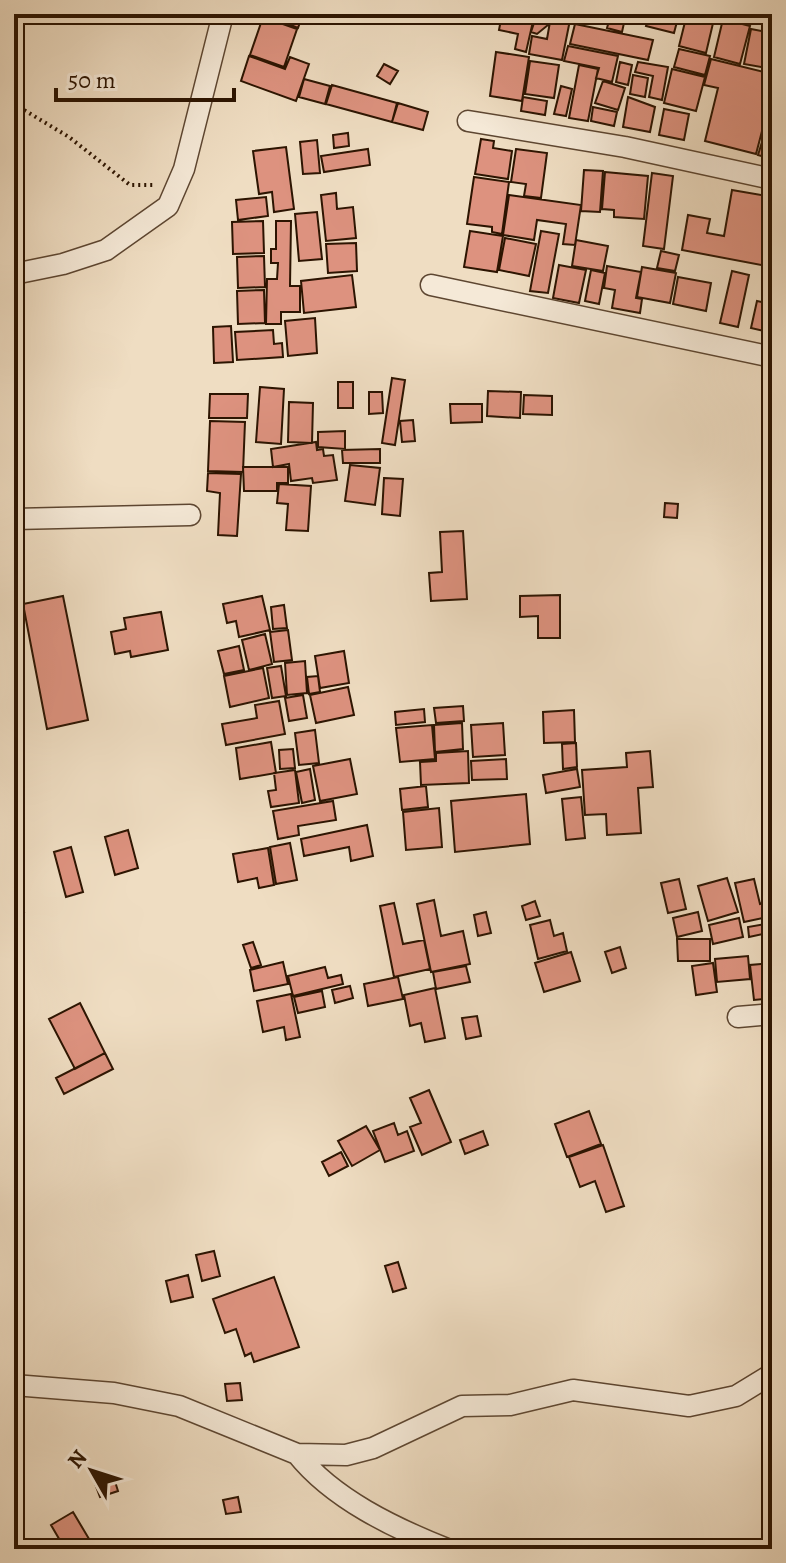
<svg xmlns="http://www.w3.org/2000/svg" width="786" height="1563" font-family="Alegreya,serif">
  <style>
    .building { fill: #dd927f; stroke: #2c1401; stroke-width: 2 }
    .lines { fill: none; stroke-linecap: round; stroke-linejoin: round }
    .minor-casing { stroke: #5d4631; stroke-width: 23 }
    .path { stroke: #2c1401; stroke-width: 4; stroke-dasharray: 2 4; stroke-linecap: butt }
    .minor { stroke: #f5e9d7; stroke-width: 20 }
  </style>
  <rect width="100%" height="100%" fill="#efddc2"/>
  <filter id="stains"><feTurbulence type="fractalNoise" baseFrequency=".0025" numOctaves="4"/><feColorMatrix values="0 0 0 0 .2 0 0 0 0 .09 0 0 0 0 .02 0 0 0 .5 -.17"/></filter>
  <radialGradient id="worn" r=".72"><stop offset=".6" stop-color="#630" stop-opacity="0"/><stop offset="1" stop-color="#630" stop-opacity=".3"/></radialGradient>
  <path class="building" d="M 264,14 L 303,14 L 298,28 Z
    M 502,14 L 534,17 L 526,52 L 515,49 L 518,34 L 499,30 Z
    M 537,14 L 544,15 L 548,25 L 537,34 L 531,32 Z
    M 611,14 L 626,14 L 622,32 L 607,28 Z
    M 649,14 L 679,14 L 674,33 L 646,26 Z
    M 687,14 L 714,19 L 706,53 L 679,46 Z
    M 551,16 L 570,20 L 562,60 L 529,54 L 532,36 L 547,39 Z
    M 263,17 L 297,29 L 284,67 L 250,55 Z
    M 723,19 L 750,26 L 740,64 L 714,57 Z
    M 575,24 L 653,40 L 648,60 L 570,44 Z
    M 751,29 L 772,33 L 772,69 L 744,64 Z
    M 568,46 L 618,56 L 612,82 L 596,78 L 599,68 L 564,61 Z
    M 679,49 L 710,56 L 705,75 L 674,67 Z
    M 496,52 L 529,57 L 522,101 L 490,96 Z
    M 249,56 L 285,69 L 290,57 L 309,64 L 296,101 L 241,81 Z
    M 711,59 L 772,74 L 772,93 L 756,154 L 705,141 L 718,88 L 704,85 Z
    M 530,61 L 559,65 L 554,98 L 525,94 Z
    M 620,62 L 632,65 L 628,85 L 616,82 Z
    M 638,62 L 668,67 L 662,100 L 649,97 L 653,76 L 635,72 Z
    M 384,64 L 398,71 L 390,84 L 377,76 Z
    M 579,65 L 598,69 L 588,121 L 569,118 Z
    M 672,69 L 705,77 L 696,111 L 664,103 Z
    M 633,75 L 648,78 L 645,97 L 630,94 Z
    M 304,79 L 330,86 L 325,104 L 299,97 Z
    M 603,81 L 625,88 L 618,110 L 595,103 Z
    M 332,85 L 397,103 L 392,122 L 326,104 Z
    M 561,86 L 572,89 L 566,116 L 554,114 Z
    M 523,97 L 547,101 L 545,115 L 521,111 Z
    M 628,97 L 655,107 L 650,132 L 623,127 Z
    M 398,103 L 428,112 L 423,130 L 392,122 Z
    M 593,107 L 617,112 L 614,126 L 591,121 Z
    M 664,109 L 689,114 L 684,140 L 659,135 Z
    M 766,129 L 772,131 L 772,159 L 758,155 Z
    M 348,133 L 349,146 L 334,148 L 333,135 Z
    M 481,139 L 494,141 L 493,148 L 512,151 L 508,179 L 475,174 Z
    M 317,140 L 320,173 L 303,174 L 300,142 Z
    M 286,147 L 294,209 L 274,212 L 272,192 L 259,194 L 253,151 Z
    M 368,149 L 370,165 L 324,172 L 321,156 Z
    M 516,149 L 547,153 L 541,198 L 524,196 L 526,184 L 511,182 Z
    M 584,170 L 603,171 L 600,212 L 581,211 Z
    M 605,172 L 648,176 L 644,219 L 614,217 L 614,210 L 602,209 Z
    M 652,173 L 673,176 L 664,249 L 643,246 Z
    M 474,177 L 509,182 L 502,234 L 492,232 L 492,227 L 467,224 Z
    M 732,190 L 772,197 L 772,267 L 682,250 L 688,215 L 710,219 L 707,233 L 724,236 Z
    M 336,193 L 337,209 L 353,207 L 356,238 L 326,241 L 321,195 Z
    M 509,195 L 581,205 L 575,245 L 563,244 L 566,224 L 537,220 L 534,240 L 503,235 Z
    M 266,197 L 268,216 L 238,220 L 236,200 Z
    M 317,212 L 322,259 L 299,261 L 295,214 Z
    M 263,221 L 264,253 L 233,254 L 232,222 Z
    M 276,221 L 291,221 L 290,286 L 300,286 L 300,312 L 281,312 L 281,324 L 266,324 L 267,279 L 277,279 L 278,263 L 271,263 L 271,249 L 276,249 Z
    M 470,231 L 503,236 L 497,272 L 464,267 Z
    M 541,231 L 559,234 L 548,293 L 530,291 Z
    M 505,238 L 536,244 L 529,276 L 499,270 Z
    M 576,240 L 608,246 L 603,271 L 572,266 Z
    M 356,243 L 357,271 L 328,273 L 326,244 Z
    M 661,251 L 679,255 L 675,271 L 657,268 Z
    M 264,256 L 265,287 L 238,288 L 237,257 Z
    M 559,265 L 586,270 L 579,303 L 553,298 Z
    M 607,266 L 641,272 L 636,298 L 642,299 L 640,313 L 612,308 L 615,290 L 604,288 Z
    M 642,267 L 676,273 L 670,303 L 637,297 Z
    M 591,270 L 605,273 L 599,304 L 585,301 Z
    M 732,271 L 749,275 L 738,327 L 720,323 Z
    M 352,275 L 356,307 L 304,313 L 301,281 Z
    M 678,277 L 711,283 L 706,311 L 673,304 Z
    M 264,290 L 265,323 L 238,324 L 237,291 Z
    M 757,301 L 772,304 L 772,333 L 751,328 Z
    M 315,318 L 317,353 L 288,356 L 285,321 Z
    M 231,326 L 233,362 L 214,363 L 213,327 Z
    M 273,330 L 274,344 L 282,343 L 283,357 L 237,360 L 235,332 Z
    M 392,378 L 405,380 L 395,445 L 382,443 Z
    M 338,382 L 353,382 L 353,408 L 338,408 Z
    M 260,387 L 284,389 L 281,444 L 256,442 Z
    M 488,391 L 521,392 L 520,418 L 487,416 Z
    M 369,392 L 382,392 L 383,413 L 369,414 Z
    M 210,394 L 248,394 L 247,418 L 209,418 Z
    M 524,395 L 552,396 L 552,415 L 523,414 Z
    M 289,402 L 313,403 L 312,443 L 288,442 Z
    M 450,404 L 482,404 L 482,422 L 451,423 Z
    M 413,420 L 415,441 L 402,442 L 400,421 Z
    M 210,421 L 245,422 L 243,472 L 208,471 Z
    M 345,431 L 345,449 L 318,447 L 318,432 Z
    M 316,442 L 317,450 L 323,449 L 324,456 L 333,455 L 337,480 L 313,483 L 312,478 L 291,481 L 289,464 L 273,467 L 271,449 Z
    M 380,449 L 380,463 L 343,463 L 342,450 Z
    M 350,465 L 380,468 L 375,505 L 345,501 Z
    M 243,467 L 288,467 L 288,483 L 277,483 L 277,491 L 244,491 Z
    M 208,473 L 241,474 L 237,536 L 218,535 L 220,493 L 207,491 Z
    M 384,478 L 403,479 L 400,516 L 382,514 Z
    M 279,484 L 311,486 L 308,531 L 286,530 L 288,504 L 277,503 Z
    M 665,503 L 678,504 L 677,518 L 664,517 Z
    M 463,531 L 467,599 L 431,601 L 429,573 L 442,572 L 440,532 Z
    M 560,595 L 560,638 L 538,638 L 538,616 L 520,617 L 520,596 Z
    M 63,596 L 88,720 L 47,729 L 23,604 Z
    M 262,596 L 270,630 L 239,637 L 236,621 L 227,623 L 223,604 Z
    M 284,605 L 287,628 L 273,629 L 271,607 Z
    M 161,612 L 168,650 L 131,657 L 130,651 L 115,654 L 111,632 L 126,629 L 124,618 Z
    M 288,630 L 292,660 L 274,662 L 270,632 Z
    M 265,634 L 272,664 L 249,670 L 242,640 Z
    M 239,646 L 244,670 L 224,674 L 218,651 Z
    M 344,651 L 349,683 L 320,688 L 315,656 Z
    M 305,661 L 307,693 L 287,695 L 285,663 Z
    M 281,666 L 286,696 L 272,698 L 267,668 Z
    M 263,668 L 269,698 L 230,707 L 224,676 Z
    M 318,676 L 320,692 L 309,694 L 307,677 Z
    M 348,687 L 354,715 L 316,723 L 310,695 Z
    M 303,695 L 307,718 L 289,721 L 285,698 Z
    M 279,701 L 285,734 L 226,745 L 222,724 L 257,718 L 255,705 Z
    M 463,706 L 464,721 L 436,723 L 434,708 Z
    M 424,709 L 425,722 L 396,725 L 395,712 Z
    M 574,710 L 575,742 L 544,743 L 543,712 Z
    M 462,723 L 463,749 L 435,752 L 434,725 Z
    M 503,723 L 505,755 L 473,757 L 471,725 Z
    M 432,725 L 435,759 L 400,762 L 396,728 Z
    M 315,730 L 319,763 L 299,765 L 295,733 Z
    M 271,742 L 276,773 L 240,779 L 236,748 Z
    M 576,743 L 577,767 L 563,769 L 562,744 Z
    M 293,749 L 295,768 L 280,769 L 279,750 Z
    M 468,751 L 469,783 L 421,785 L 420,762 L 436,761 L 436,753 Z
    M 650,751 L 653,787 L 638,788 L 641,833 L 607,835 L 606,814 L 585,815 L 582,770 L 627,767 L 626,753 Z
    M 350,759 L 357,794 L 320,801 L 313,766 Z
    M 506,759 L 507,779 L 472,780 L 471,761 Z
    M 310,769 L 315,800 L 302,803 L 296,772 Z
    M 577,769 L 580,787 L 546,793 L 543,775 Z
    M 295,770 L 299,803 L 271,807 L 268,791 L 276,790 L 274,773 Z
    M 426,786 L 428,807 L 402,810 L 400,789 Z
    M 526,794 L 530,844 L 455,852 L 451,801 Z
    M 581,797 L 585,838 L 566,840 L 562,799 Z
    M 333,801 L 336,820 L 298,826 L 299,835 L 278,839 L 273,811 Z
    M 439,808 L 442,847 L 406,850 L 403,812 Z
    M 367,825 L 373,856 L 351,861 L 349,847 L 304,856 L 301,839 Z
    M 128,830 L 138,868 L 115,875 L 105,837 Z
    M 290,843 L 297,880 L 276,884 L 270,847 Z
    M 71,847 L 83,892 L 66,897 L 54,852 Z
    M 268,848 L 274,885 L 259,888 L 257,878 L 238,882 L 233,854 Z
    M 727,878 L 738,912 L 708,921 L 698,886 Z
    M 679,879 L 686,909 L 668,913 L 661,883 Z
    M 754,879 L 760,904 L 772,901 L 772,916 L 744,922 L 735,883 Z
    M 17,881 L 24,912 L 14,914 L 14,882 Z
    M 434,900 L 441,936 L 463,931 L 470,964 L 431,972 L 417,904 Z
    M 535,901 L 540,916 L 526,920 L 522,906 Z
    M 394,903 L 403,944 L 424,940 L 430,969 L 394,977 L 380,906 Z
    M 486,912 L 491,933 L 478,936 L 474,915 Z
    M 698,912 L 702,931 L 677,937 L 673,918 Z
    M 739,918 L 743,937 L 713,944 L 709,925 Z
    M 550,920 L 554,936 L 563,933 L 567,951 L 538,959 L 530,925 Z
    M 772,923 L 772,932 L 749,937 L 748,927 Z
    M 677,939 L 710,939 L 710,961 L 678,961 Z
    M 253,942 L 261,965 L 251,968 L 243,945 Z
    M 620,947 L 626,968 L 612,973 L 605,952 Z
    M 571,952 L 580,981 L 544,992 L 535,963 Z
    M 748,956 L 750,979 L 717,982 L 715,959 Z
    M 283,962 L 288,984 L 254,991 L 250,970 Z
    M 713,963 L 717,992 L 696,995 L 692,966 Z
    M 772,963 L 772,998 L 754,1000 L 750,965 Z
    M 466,966 L 470,982 L 436,989 L 433,972 Z
    M 325,967 L 328,978 L 341,975 L 343,984 L 293,996 L 288,976 Z
    M 398,977 L 403,999 L 368,1006 L 364,984 Z
    M 350,986 L 353,998 L 335,1003 L 332,990 Z
    M 435,988 L 445,1038 L 425,1042 L 421,1023 L 410,1026 L 404,995 Z
    M 322,991 L 325,1007 L 298,1013 L 294,997 Z
    M 291,994 L 300,1037 L 286,1040 L 284,1027 L 263,1032 L 257,1001 Z
    M 80,1003 L 105,1053 L 75,1069 L 49,1019 Z
    M 477,1016 L 481,1036 L 466,1039 L 462,1018 Z
    M 105,1053 L 113,1069 L 64,1094 L 56,1078 Z
    M 429,1090 L 451,1142 L 422,1155 L 410,1127 L 421,1123 L 410,1098 Z
    M 589,1111 L 601,1144 L 567,1157 L 555,1124 Z
    M 394,1123 L 398,1135 L 407,1131 L 414,1151 L 385,1162 L 373,1131 Z
    M 366,1126 L 380,1150 L 352,1166 L 338,1141 Z
    M 483,1131 L 488,1145 L 465,1154 L 460,1140 Z
    M 603,1145 L 624,1206 L 606,1212 L 595,1181 L 580,1187 L 569,1157 Z
    M 341,1152 L 348,1166 L 329,1176 L 322,1162 Z
    M 214,1251 L 220,1276 L 202,1281 L 196,1255 Z
    M 398,1262 L 406,1288 L 393,1292 L 385,1266 Z
    M 188,1275 L 193,1297 L 171,1302 L 166,1281 Z
    M 274,1277 L 299,1347 L 254,1362 L 251,1353 L 245,1356 L 236,1329 L 225,1333 L 213,1299 Z
    M 240,1383 L 242,1400 L 227,1401 L 225,1384 Z
    M 113,1475 L 118,1491 L 100,1497 L 94,1481 Z
    M 238,1497 L 241,1512 L 226,1514 L 223,1500 Z
    M 73,1512 L 95,1549 L 65,1549 L 51,1525 Z"/>
  <g class="lines">
    <g class="minor-casing">
      <path id="minor" d="M 468,121 L 625,147 L 772,179
        M 14,274 L 63,264 L 106,250 L 168,206 L 184,169 L 223,14
        M 431,285 L 772,357
        M 14,519 L 190,515
        M 738,1017 L 772,1014
        M 14,1385 L 114,1393 L 179,1406 L 297,1454 L 346,1455 L 373,1448 L 462,1406 L 510,1405 L 573,1390 L 689,1406 L 736,1396 L 772,1374
        M 297,1454 C 333,1499 394,1528 447,1549"/>
    </g>
    <path class="path" d="M 14,104 L 69,137 L 130,185 L 154,185"/>
    <use href="#minor" class="minor"/>
  </g>
  <rect width="786" height="1563" fill="none" stroke="#efddc2" stroke-width="48"/>
  <rect x="16" y="16" width="754" height="1531" fill="none" stroke="#2c1401" stroke-width="4"/>
  <rect x="24" y="24" width="738" height="1515" fill="none" stroke="#2c1401" stroke-width="2"/>
  <g transform="translate(92 1471) rotate(309)" stroke="#f5e9d7" stroke-width="6" paint-order="stroke">
  <path d="M0-6L14 30L0 20L-14 30Z" fill="#2c1401"/>
  <text y="-12" font-size="22" font-weight="bold" text-anchor="middle" fill="#2c1401">N</text>
  </g>
  <path d="M56 88v12h178v-12" fill="none" stroke="#2c1401" stroke-width="4"/>
  <text x="68" y="88" font-size="24" fill="#2c1401" stroke="#f5e9d7" stroke-width="6" paint-order="stroke">50 m</text>
  <rect width="100%" height="100%" filter="url(#stains)"/>
  <rect width="100%" height="100%" fill="url(#worn)"/>
</svg>
